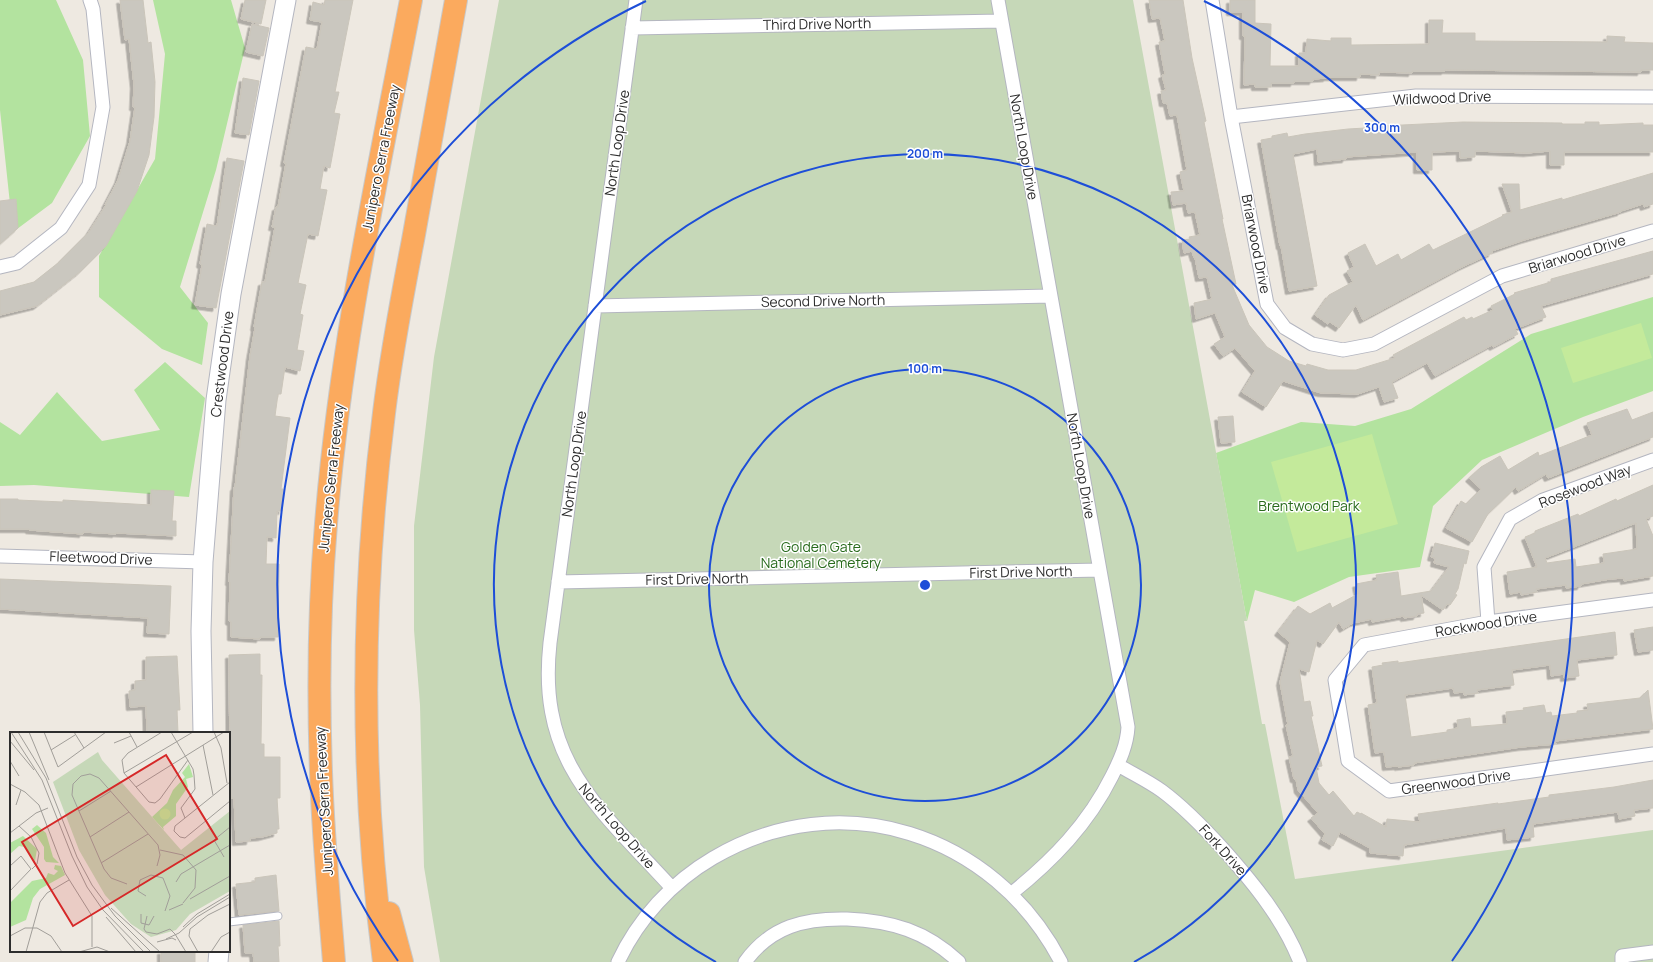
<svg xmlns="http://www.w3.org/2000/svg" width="1653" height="962" font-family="Manrope,sans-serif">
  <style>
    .green { fill: #b3e39f }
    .cemetery { fill: #c6d8b8 }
    .pitch { fill: #c4ea9b }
    .building { fill: #cac7bf; stroke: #cac5ba; fill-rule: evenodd; filter: url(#shadow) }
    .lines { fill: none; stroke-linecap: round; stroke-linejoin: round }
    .lane-casing { stroke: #b4b6c0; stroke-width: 9 }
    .street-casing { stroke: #b4b6c0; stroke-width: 15 }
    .secondary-casing { stroke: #b4b6c0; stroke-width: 21 }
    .highway-casing { stroke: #c8c8c8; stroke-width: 24 }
    .lane { stroke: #fff; stroke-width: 7 }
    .street { stroke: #fff; stroke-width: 13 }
    .secondary { stroke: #fff; stroke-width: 19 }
    .highway { stroke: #fbaa5e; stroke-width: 22 }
    .ring { fill: none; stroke: #1d4ed8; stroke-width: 2 }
    .labels { text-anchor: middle; stroke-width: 3; stroke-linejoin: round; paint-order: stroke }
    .street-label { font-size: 14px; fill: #2d2d2d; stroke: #fff }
    .park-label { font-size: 14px; fill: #296b1d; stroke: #fff }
    .inset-road { fill: none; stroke: #a19e99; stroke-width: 1 }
    .view { fill: #d62828; fill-opacity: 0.15; stroke: #d62828; stroke-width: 2 }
    .inset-edge { fill: none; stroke: #2d2d2d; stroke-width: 2 }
    .centre { fill: #1d4ed8; stroke: #fff; stroke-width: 2 }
    .ring-label { font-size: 12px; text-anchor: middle; font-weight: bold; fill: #1d4ed8; stroke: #fff; stroke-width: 3; stroke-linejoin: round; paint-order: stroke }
  </style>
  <defs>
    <filter id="shadow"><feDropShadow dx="-3.5" dy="3.5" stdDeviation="0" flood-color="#0004"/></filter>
  </defs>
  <rect width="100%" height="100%" fill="#eee9e1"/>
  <path class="green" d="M 0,0 L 56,0 L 83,60 L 90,136 L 52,203 L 13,232 L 0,110 Z
    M 153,0 L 231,0 L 245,48 L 216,170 L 180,287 L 208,323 L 202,365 L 162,349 L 99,297 L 99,256 L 155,159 L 165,54 Z
    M 1653,297 L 1653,391 L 1583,417 L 1482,460 L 1433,506 L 1420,567 L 1349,577 L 1294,602 L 1255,590 L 1247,621 L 1216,453 L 1301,422 L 1355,426 L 1411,409 L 1531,334 Z
    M 165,362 L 205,398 L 189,497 L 34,485 L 0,486 L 0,422 L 20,435 L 57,392 L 102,441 L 160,430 L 134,390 Z"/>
  <path class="cemetery" d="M 499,0 L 1133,0 L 1247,621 L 1244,621 L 1262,724 L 1265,724 L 1295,879 L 1653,830 L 1653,962 L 440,962 L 424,867 L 420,705 L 414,630 L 414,526 L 434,357 Z"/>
  <path class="pitch" d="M 1641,323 L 1652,358 L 1573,383 L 1561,348 Z
    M 1372,434 L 1398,524 L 1297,552 L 1271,462 Z"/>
  <path class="building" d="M 120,0 L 143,0 L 148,43 L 151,42 L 155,82 L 154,117 L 149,155 L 137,191 L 106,246 L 81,271 L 37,306 L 0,315 L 0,291 L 34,282 L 58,263 L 89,232 L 106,205 L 105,205 L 118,180 L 130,141 L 135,107 L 133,107 L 134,85 L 129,39 L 125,40 Z
    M 245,0 L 266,0 L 261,24 L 241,19 Z
    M 325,0 L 353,0 L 335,92 L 339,92 L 334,113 L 340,114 L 330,168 L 324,166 L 320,189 L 327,190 L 318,236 L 308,234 L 298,283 L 306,285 L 300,314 L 303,315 L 297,350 L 304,351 L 300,371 L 285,367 L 281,394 L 278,394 L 275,416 L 290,418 L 281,489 L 283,489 L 282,511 L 277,511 L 276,538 L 267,537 L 266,564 L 279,564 L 278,637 L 260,637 L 260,639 L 231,637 L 231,622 L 229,621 L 230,582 L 229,582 L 234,487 L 235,487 L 250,356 L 255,328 L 254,327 L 262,282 L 265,282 L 275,227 L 272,227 L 276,207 L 278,207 L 286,163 L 284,163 L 306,47 L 317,49 L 322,22 L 310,20 L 313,2 L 324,5 Z
    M 1149,0 L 1183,0 L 1192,58 L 1206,121 L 1204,122 L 1223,219 L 1222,219 L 1236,284 L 1232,285 L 1249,325 L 1267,347 L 1289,361 L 1306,366 L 1307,364 L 1328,370 L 1356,370 L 1395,358 L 1393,355 L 1464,317 L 1466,320 L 1472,317 L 1473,319 L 1493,310 L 1491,306 L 1515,294 L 1514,293 L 1551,282 L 1551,279 L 1653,251 L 1653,274 L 1541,306 L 1546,317 L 1515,329 L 1518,334 L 1493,347 L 1492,345 L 1435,376 L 1427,363 L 1392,382 L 1398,398 L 1384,402 L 1379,387 L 1358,394 L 1321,393 L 1283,381 L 1266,407 L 1242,392 L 1255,371 L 1235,348 L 1223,356 L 1214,344 L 1225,337 L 1215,313 L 1196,319 L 1194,303 L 1212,299 L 1207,277 L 1199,278 L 1195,258 L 1194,258 L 1192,251 L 1184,253 L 1182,240 L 1190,239 L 1189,237 L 1200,235 L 1195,212 L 1188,213 L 1186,203 L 1173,205 L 1171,192 L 1184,191 L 1180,172 L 1187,170 L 1177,115 L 1170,116 L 1167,103 L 1163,103 L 1161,91 L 1166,90 L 1162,75 L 1165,74 L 1159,42 L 1165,41 L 1160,18 L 1152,19 Z
    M 1230,0 L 1255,0 L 1255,23 L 1271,24 L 1270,66 L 1299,66 L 1299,53 L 1306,53 L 1307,39 L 1331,41 L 1331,38 L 1351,38 L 1351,45 L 1429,44 L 1429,20 L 1443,20 L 1442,33 L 1475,33 L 1475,41 L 1607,42 L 1607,36 L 1625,37 L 1624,42 L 1653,43 L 1653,70 L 1641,70 L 1641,72 L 1445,70 L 1445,71 L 1412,71 L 1412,73 L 1379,72 L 1379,75 L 1360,74 L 1360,77 L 1327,77 L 1327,78 L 1313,79 L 1313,81 L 1294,81 L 1294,83 L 1271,83 L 1271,87 L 1255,87 L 1255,84 L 1244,85 L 1245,36 L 1243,36 L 1243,12 L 1230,12 Z
    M 252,24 L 269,28 L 263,56 L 246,52 Z
    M 243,78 L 259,81 L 249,135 L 235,133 Z
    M 1463,122 L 1562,123 L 1562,124 L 1585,124 L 1585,122 L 1599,122 L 1599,125 L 1643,123 L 1643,125 L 1653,125 L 1653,152 L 1564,152 L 1564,165 L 1550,165 L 1550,151 L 1527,153 L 1475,151 L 1475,157 L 1460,158 L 1460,151 L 1432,152 L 1432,170 L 1417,170 L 1417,152 L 1346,157 L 1346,159 L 1318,162 L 1317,149 L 1293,154 L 1317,286 L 1289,291 L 1281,246 L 1280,246 L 1261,140 L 1272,138 L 1272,136 L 1287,133 L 1288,137 L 1305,134 L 1348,129 L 1382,127 L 1382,126 Z
    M 227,158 L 244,161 L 216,308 L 195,305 L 202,265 L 200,264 L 207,224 L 217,226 Z
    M 1653,173 L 1653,204 L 1644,207 L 1643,204 L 1621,211 L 1621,212 L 1524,240 L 1492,251 L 1492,253 L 1462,267 L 1363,320 L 1356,305 L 1339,328 L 1330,322 L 1328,324 L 1315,315 L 1329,295 L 1353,282 L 1347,271 L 1354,267 L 1348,253 L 1365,244 L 1376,266 L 1398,254 L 1401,260 L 1429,244 L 1433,250 L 1503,216 L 1502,215 L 1512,212 L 1502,184 L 1519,184 L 1520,210 L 1562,198 L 1562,200 Z
    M 16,199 L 18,228 L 0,244 L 0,201 Z
    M 1627,409 L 1632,420 L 1653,412 L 1653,437 L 1548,478 L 1546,474 L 1518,491 L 1516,487 L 1488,514 L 1472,542 L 1446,528 L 1461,501 L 1466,504 L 1481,489 L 1469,478 L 1481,467 L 1500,456 L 1508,470 L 1538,452 L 1539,456 L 1592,435 L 1587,423 Z
    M 1233,416 L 1235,442 L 1221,443 L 1218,417 Z
    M 1653,485 L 1653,516 L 1646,519 L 1653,536 L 1653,576 L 1624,581 L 1624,578 L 1610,579 L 1581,584 L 1581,586 L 1566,588 L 1566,585 L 1536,589 L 1537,592 L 1521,595 L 1521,592 L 1510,594 L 1507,572 L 1537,567 L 1525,537 L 1535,533 L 1535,531 L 1578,514 L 1579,516 L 1616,499 L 1617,501 ZM 1636,523 L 1637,549 L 1603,554 L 1604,563 L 1576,567 L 1575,559 L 1547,563 L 1545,558 Z
    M 151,490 L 174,491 L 172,521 L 176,521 L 176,536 L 116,533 L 116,534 L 83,532 L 83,534 L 29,530 L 29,529 L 0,529 L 0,499 L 18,499 L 18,500 L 63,502 L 63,500 L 151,505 Z
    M 1435,543 L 1469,551 L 1466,564 L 1464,563 L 1458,589 L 1455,594 L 1457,595 L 1450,605 L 1447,604 L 1443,610 L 1421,595 L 1424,613 L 1417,614 L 1417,616 L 1404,618 L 1404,616 L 1372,622 L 1372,619 L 1353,623 L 1343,629 L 1339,622 L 1323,644 L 1317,640 L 1309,672 L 1299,669 L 1304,702 L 1310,701 L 1313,716 L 1311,716 L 1322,766 L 1316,767 L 1319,783 L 1329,795 L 1333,791 L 1354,816 L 1357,812 L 1361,814 L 1361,813 L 1386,827 L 1387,819 L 1420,822 L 1418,814 L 1498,803 L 1498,804 L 1549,797 L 1549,795 L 1614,787 L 1653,780 L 1653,808 L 1634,810 L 1635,816 L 1619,819 L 1618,812 L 1533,824 L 1534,837 L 1507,840 L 1506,828 L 1404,845 L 1403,856 L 1370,853 L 1370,848 L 1340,832 L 1333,846 L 1322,840 L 1325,834 L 1311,818 L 1318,813 L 1298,790 L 1296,779 L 1294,779 L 1289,757 L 1293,756 L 1286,725 L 1288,725 L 1280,682 L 1290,642 L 1278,632 L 1298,606 L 1310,614 L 1330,603 L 1332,608 L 1358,594 L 1356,584 L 1377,580 L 1376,575 L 1398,572 L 1401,596 L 1431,591 L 1449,567 L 1434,563 L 1435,558 L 1431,557 Z
    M 0,579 L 171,586 L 169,634 L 147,633 L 148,618 L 0,609 Z
    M 1653,627 L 1653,650 L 1638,652 L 1634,630 Z
    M 1615,632 L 1617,655 L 1577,660 L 1579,676 L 1564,678 L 1564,674 L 1551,676 L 1550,665 L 1512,670 L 1514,685 L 1477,690 L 1478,693 L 1464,695 L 1464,692 L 1454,693 L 1453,688 L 1405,695 L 1411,737 L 1447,732 L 1447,730 L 1458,728 L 1457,720 L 1470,718 L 1471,727 L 1507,724 L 1506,712 L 1524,710 L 1523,708 L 1544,705 L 1546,713 L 1551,712 L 1552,716 L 1577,713 L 1577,711 L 1588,710 L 1587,704 L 1640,698 L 1648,690 L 1653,729 L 1555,741 L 1556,744 L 1521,747 L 1414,763 L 1414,765 L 1398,767 L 1398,766 L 1386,767 L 1384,752 L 1375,753 L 1368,705 L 1377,703 L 1372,667 L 1383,665 L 1382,663 L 1398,661 L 1398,663 Z
    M 260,654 L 260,675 L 262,675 L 261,744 L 264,744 L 264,757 L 280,757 L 280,798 L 277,798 L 279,829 L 277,829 L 277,833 L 262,837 L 250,838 L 250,841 L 236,842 L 234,798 L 231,798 L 231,777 L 230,777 L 229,655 Z
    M 177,656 L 180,710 L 177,710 L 178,733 L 147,733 L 146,706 L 130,707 L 129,691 L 135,690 L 135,681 L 146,680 L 146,657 Z
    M 276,875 L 279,911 L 239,915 L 236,884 L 255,882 L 255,878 Z
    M 279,921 L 280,946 L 278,946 L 279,962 L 254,962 L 253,953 L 245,953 L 243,925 Z
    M 161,951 L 195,951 L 195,962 L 161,962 Z"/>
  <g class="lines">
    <g class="lane-casing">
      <path id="lane" d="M 229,922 L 278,916"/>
    </g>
    <g class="street-casing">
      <path id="street" d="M 636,0 L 550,643 C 537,762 599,808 672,888
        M 998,0 L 1128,727 C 1127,745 1120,760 1112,776 C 1088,824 1053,860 1012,893
        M 1212,0 L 1231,117 L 1267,304 L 1285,328 L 1312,344 L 1343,350 L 1374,344 L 1502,276 L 1653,231
        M 632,28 L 1001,21
        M 1231,117 L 1416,96 L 1653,97
        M 0,267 L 17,263 L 61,228 L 89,185 L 103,107 L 93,9 L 90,0
        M 595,306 L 1051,296
        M 0,556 L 203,562
        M 558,582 L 1100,570
        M 1653,600 L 1488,622 L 1364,645 L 1335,680 L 1348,761 L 1389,791 L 1653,754
        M 1488,622 L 1484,567 L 1510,519 L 1543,500 L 1653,460
        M 1118,765 C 1133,774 1148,781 1162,791 C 1185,808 1205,829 1224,850 C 1254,884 1283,919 1300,962
        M 618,962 C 638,919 672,882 713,858 C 840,783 994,833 1061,962
        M 745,962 C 771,926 805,918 847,919 C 892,921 926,931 959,962
        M 1622,962 L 1622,956 L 1653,952"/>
    </g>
    <g class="secondary-casing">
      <path id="secondary" d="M 203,733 L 201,631 L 203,562 L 216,400 L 231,294 L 286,0
        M 218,962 L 219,951"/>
    </g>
    <g class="highway-casing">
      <path id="highway" d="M 389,913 L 402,962
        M 334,962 C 329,899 323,836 321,772 C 318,690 319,607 326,524 C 340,347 378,174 411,0
        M 384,962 C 360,780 361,595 384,413 C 391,355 402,297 413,240 C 427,160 442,80 456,0"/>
    </g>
    <use href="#lane" class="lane"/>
    <use href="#street" class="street"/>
    <use href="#secondary" class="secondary"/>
    <use href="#highway" class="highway"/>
  </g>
  <g class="ring">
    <circle cx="925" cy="585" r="216"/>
    <path d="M716 962A431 431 0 1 1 1134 962"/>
    <path d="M398 961A647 647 0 0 1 646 1M1204 1A647 647 0 0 1 1452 961"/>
  </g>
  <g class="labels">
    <g class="street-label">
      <text transform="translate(817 24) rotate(-1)" y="5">Third Drive North</text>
      <text transform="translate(1442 98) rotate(-2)" y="5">Wildwood Drive</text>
      <text transform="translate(617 143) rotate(-82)" y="5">North Loop Drive</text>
      <text transform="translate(1024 147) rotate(80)" y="5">North Loop Drive</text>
      <text transform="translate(381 158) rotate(-79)" y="5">Junipero Serra Freeway</text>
      <text transform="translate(1256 244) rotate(79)" y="5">Briarwood Drive</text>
      <text transform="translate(1577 254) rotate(-17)" y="5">Briarwood Drive</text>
      <text transform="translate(823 301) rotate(-1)" y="5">Second Drive North</text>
      <text transform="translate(222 364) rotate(-83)" y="5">Crestwood Drive</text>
      <text transform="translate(574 464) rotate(-82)" y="5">North Loop Drive</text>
      <text transform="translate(1081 466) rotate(80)" y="5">North Loop Drive</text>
      <text transform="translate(331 478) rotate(-84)" y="5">Junipero Serra Freeway</text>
      <text transform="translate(1585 486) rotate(-21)" y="5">Rosewood Way</text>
      <text transform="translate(101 558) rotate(2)" y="5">Fleetwood Drive</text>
      <text transform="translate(1021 572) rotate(-1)" y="5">First Drive North</text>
      <text transform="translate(697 579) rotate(-1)" y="5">First Drive North</text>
      <text transform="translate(1486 624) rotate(-9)" y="5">Rockwood Drive</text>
      <text transform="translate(1456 782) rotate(-8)" y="5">Greenwood Drive</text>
      <text transform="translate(324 801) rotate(-93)" y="5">Junipero Serra Freeway</text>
      <text transform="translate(617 826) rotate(49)" y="5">North Loop Drive</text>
      <text transform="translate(1223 850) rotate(48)" y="5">Fork Drive</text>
    </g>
    <g class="park-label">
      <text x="1309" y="511">Brentwood Park</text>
      <text x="821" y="552">Golden Gate<tspan x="821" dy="16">National Cemetery</tspan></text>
    </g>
  </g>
  <g transform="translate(10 732)">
    <rect width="220" height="220" fill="#eee9e1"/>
    <path d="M 179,32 L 183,45 L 176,47 L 178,55 L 166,72 L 166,84 L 153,95 L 154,98 L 142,85 L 157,71 L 163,58 L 175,45 L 172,41 ZM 27,93 L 36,101 L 43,125 L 49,131 L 36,130 L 34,127 L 34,115 L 22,97 ZM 13,104 L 27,117 L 25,129 L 15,115 L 9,114 L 0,122 L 0,111 ZM 45,133 L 51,134 L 55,143 L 30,157 L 23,166 L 16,188 L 0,195 L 0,171 L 22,149 L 36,146 L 38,141 L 44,143 L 48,139 L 44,137 Z" fill="#b3e39f"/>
    <path d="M 88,20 L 92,28 L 171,118 L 220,79 L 220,159 L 180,182 L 166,198 L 141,205 L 121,192 L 95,163 L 69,118 L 43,50 Z" fill="#c6d8b8"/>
    <path d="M149.5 82a5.5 5.5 0 1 1 11 0a5.5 5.5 0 1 1-11 0Z" fill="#c4ea9b"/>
    <path class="inset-road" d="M 1,0 L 32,48 L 62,124 L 77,155 L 93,178 L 134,220M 8,0 L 36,46 L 67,125 L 82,153 L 105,184 L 141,220M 19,0 L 39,48M 34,0 L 48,35 L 96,0M 64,0 L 74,16M 119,0 L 127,15M 152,0 L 118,21 L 112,28 L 114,41 L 139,70 L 145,71 L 150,67 L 178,28M 161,0 L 183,37 L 184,43 L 185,57 L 171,76 L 175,86M 204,0 L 211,16 L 217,51M 0,9 L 24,38M 104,11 L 121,4M 193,13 L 203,63M 41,18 L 65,3M 0,29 L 9,44M 114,41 L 183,0M 220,50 L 165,94 L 164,99 L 170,105 L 175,106 L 220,69M 0,52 L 15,60 L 29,73 L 55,141 L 82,184 L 82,215M 126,55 L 214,0M 6,73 L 11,58M 69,79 L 101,59M 9,94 L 21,105 L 29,121 L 27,132 L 22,137M 0,101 L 26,81 L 38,76M 80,105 L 119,80M 150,118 L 173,123 L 186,138 L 185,156 L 173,171M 214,125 L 204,108 L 220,95M 91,131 L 138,102M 0,134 L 11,124 L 21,137 L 0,159M 166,150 L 171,142 L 220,113M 117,152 L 101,146 L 94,137 L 62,63 L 63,52 L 71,44 L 80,42 L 89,46 L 148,113 L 150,123 L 147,134M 136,164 L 128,159 L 130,148 L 141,143 L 153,146 L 160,164 L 155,179M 180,167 L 220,144M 101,176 L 150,220M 159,178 L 173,172M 131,182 L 131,191 L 139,193 L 144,184M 137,184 L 134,197 L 136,200 L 147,202 L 160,197 L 165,202M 96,185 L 126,220M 173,195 L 187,182 L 220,162M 165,202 L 176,220M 0,204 L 15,196 L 27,196 L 41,204 L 52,220M 156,207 L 169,201 L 187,185 L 220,165M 147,210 L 162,206 L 166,208M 16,220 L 30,170 L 37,161 L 59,148M 69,220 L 87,215 L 100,220M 188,220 L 179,204 L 180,197 L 198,183 L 220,172M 201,220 L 211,205 L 220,200"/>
    <path class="view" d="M 156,23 L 207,107 L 63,194 L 12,110 Z"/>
    <rect width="220" height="220" class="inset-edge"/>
  </g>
  <circle cx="925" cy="585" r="6" class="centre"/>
  <g class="ring-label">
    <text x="1382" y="132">300 m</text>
    <text x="925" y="158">200 m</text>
    <text x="925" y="373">100 m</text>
  </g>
</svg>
